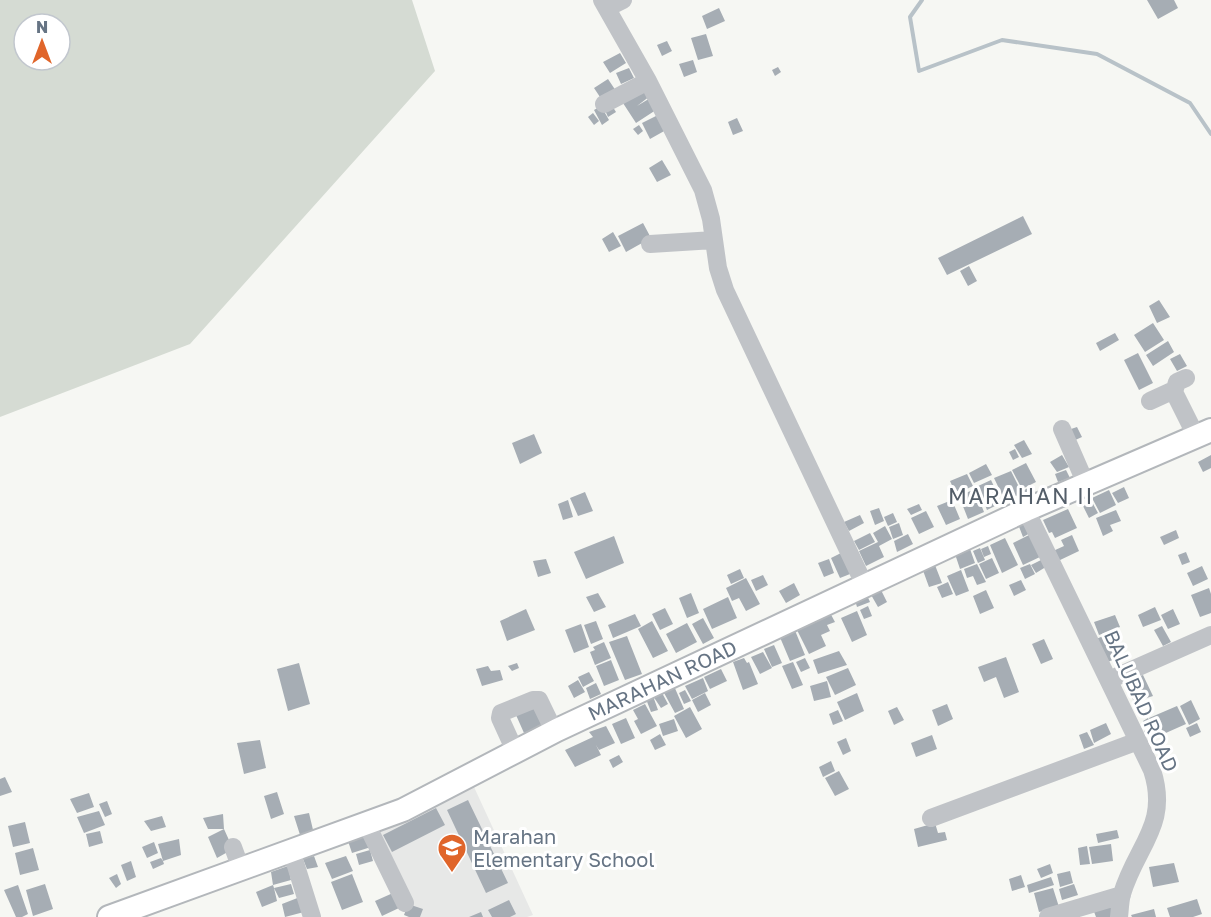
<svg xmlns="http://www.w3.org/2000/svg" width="1211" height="917" font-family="'Golos Text',sans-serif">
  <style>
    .built { fill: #e7e8e7 }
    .green { fill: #d5dbd3; fill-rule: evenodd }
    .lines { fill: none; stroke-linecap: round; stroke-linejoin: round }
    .stream { stroke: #b8c2c8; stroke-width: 4 }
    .building { fill: #a6adb4 }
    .major-casing { stroke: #b3b7bb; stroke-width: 26 }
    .minor { stroke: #c0c3c7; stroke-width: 18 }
    .major { stroke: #fff; stroke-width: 22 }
    .labels { text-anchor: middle; stroke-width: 6; stroke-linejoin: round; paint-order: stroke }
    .street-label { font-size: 20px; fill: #667484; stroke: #fff }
    .poi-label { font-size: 20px; fill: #667484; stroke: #fff; text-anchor: start }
    .quarter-label { font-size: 22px; letter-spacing: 1.5px; fill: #545e69; stroke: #fff }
  </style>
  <rect width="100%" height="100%" fill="#f6f7f3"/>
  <path class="built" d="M 474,787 L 533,915 L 527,917 L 409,917 L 371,834 Z"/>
  <path class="green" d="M 0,0 L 412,0 L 435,71 L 190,344 L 0,417 ZM 24,24 L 60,24 L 60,60 L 24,60 Z"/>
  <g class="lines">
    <path class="stream" d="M 922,0 L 910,17 L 919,71 L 1002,40 L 1097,54 L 1190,103 L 1211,134"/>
  </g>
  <path class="building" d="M 1147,0 L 1174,0 L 1178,8 L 1158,19 Z
    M 719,8 L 725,21 L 707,29 L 702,16 Z
    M 706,34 L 713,56 L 698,60 L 691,38 Z
    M 667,41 L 672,51 L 662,56 L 657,45 Z
    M 620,53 L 626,63 L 610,73 L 603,62 Z
    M 693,60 L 697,72 L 684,77 L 679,64 Z
    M 778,67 L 781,72 L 775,76 L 772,70 Z
    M 629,68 L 634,78 L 621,84 L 616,73 Z
    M 608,79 L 616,91 L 602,100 L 594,88 Z
    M 643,85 L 650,96 L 637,106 L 652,97 L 659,108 L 636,123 L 621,100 Z
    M 611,104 L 616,112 L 608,117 L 604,108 Z
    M 601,106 L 609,120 L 602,125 L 594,110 Z
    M 593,113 L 599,121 L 594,125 L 588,117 Z
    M 658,115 L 666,130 L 650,139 L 642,123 Z
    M 737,118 L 743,131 L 733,135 L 728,122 Z
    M 639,125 L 643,131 L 638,135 L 633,129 Z
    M 662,160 L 671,175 L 657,182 L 649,168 Z
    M 1023,216 L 1032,234 L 947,275 L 938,258 Z
    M 643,223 L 651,238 L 626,252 L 618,236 Z
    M 613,232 L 621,246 L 609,252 L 602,239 Z
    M 969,266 L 977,281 L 968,286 L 960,271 Z
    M 1159,300 L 1170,317 L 1157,323 L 1149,306 Z
    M 1153,323 L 1164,340 L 1145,352 L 1134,335 Z
    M 1115,333 L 1119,340 L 1100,351 L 1096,343 Z
    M 1168,341 L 1174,352 L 1153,366 L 1146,355 Z
    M 1138,353 L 1153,383 L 1139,390 L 1124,360 Z
    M 1180,354 L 1187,366 L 1177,371 L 1170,359 Z
    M 1077,427 L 1082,437 L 1073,441 L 1068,430 Z
    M 534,434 L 542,453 L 520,464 L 512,443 Z
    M 1024,440 L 1032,454 L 1022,458 L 1014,445 Z
    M 1015,449 L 1019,457 L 1013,460 L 1009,452 Z
    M 1062,455 L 1069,467 L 1057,472 L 1050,462 Z
    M 1211,455 L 1211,468 L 1203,472 L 1198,462 Z
    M 1026,463 L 1036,482 L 1022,489 L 1012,470 Z
    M 986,464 L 992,475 L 974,483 L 969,473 Z
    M 1066,470 L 1070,478 L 1058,482 L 1055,474 Z
    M 1011,471 L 1022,493 L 1005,501 L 994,478 Z
    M 967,474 L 973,486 L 956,494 L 950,481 Z
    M 991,480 L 999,497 L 983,504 L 976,487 Z
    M 1031,486 L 1035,494 L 1027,498 L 1023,491 Z
    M 1124,487 L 1129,498 L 1118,503 L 1112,493 Z
    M 975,489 L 984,512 L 968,519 L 959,496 Z
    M 1109,490 L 1116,505 L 1100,513 L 1092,498 Z
    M 585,492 L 593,511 L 578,516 L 570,498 Z
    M 996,499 L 999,504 L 987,510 L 985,505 Z
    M 568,500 L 573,517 L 563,520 L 558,504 Z
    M 952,500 L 960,519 L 946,525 L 937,506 Z
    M 1092,502 L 1098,513 L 1089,518 L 1083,506 Z
    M 919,504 L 922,510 L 911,515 L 907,509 Z
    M 879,508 L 884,521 L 875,525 L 870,511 Z
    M 1068,509 L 1077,528 L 1055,538 L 1052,532 L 1049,533 L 1043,520 Z
    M 1116,510 L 1121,521 L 1110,525 L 1113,531 L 1103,536 L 1096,518 Z
    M 926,511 L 934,527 L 919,534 L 911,518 Z
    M 893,513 L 897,522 L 888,526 L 884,517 Z
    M 860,515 L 864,523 L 849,531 L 844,522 Z
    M 1026,520 L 1032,532 L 1023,537 L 1018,524 Z
    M 899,523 L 903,535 L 893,539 L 889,527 Z
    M 885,526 L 892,539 L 879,546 L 884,557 L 866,566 L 859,551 L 878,542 L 873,533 Z
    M 1176,530 L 1179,538 L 1164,545 L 1160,537 Z
    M 870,533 L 875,542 L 859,550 L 854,541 Z
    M 908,534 L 913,544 L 897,552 L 894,541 Z
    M 1031,534 L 1042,556 L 1023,565 L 1013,543 Z
    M 1072,535 L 1079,551 L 1058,561 L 1053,551 L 1064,546 L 1061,540 Z
    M 614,536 L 624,563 L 586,579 L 574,552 Z
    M 1005,538 L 1018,565 L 1002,573 L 990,545 Z
    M 988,546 L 991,554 L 984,557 L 981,549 Z
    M 980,548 L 985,560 L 978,563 L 973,551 Z
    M 970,549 L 975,563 L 960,569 L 955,554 Z
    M 845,551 L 855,572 L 840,578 L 831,558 Z
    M 1186,552 L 1190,562 L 1182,565 L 1178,555 Z
    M 992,558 L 999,573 L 986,579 L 979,564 Z
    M 1045,558 L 1049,565 L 1036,573 L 1031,565 Z
    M 546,559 L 551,573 L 538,577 L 533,561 Z
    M 829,559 L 834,573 L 824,577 L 818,563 Z
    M 933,560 L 942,583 L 929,587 L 921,565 Z
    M 977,564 L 986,582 L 977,585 L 973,576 L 967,578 L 964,569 Z
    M 1030,564 L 1035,574 L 1025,579 L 1020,568 Z
    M 1202,566 L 1208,579 L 1193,586 L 1187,573 Z
    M 740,569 L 744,578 L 731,584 L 727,575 Z
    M 961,570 L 969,591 L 956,596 L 947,576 Z
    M 763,575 L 768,585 L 756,591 L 751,580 Z
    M 746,578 L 760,604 L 746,611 L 739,598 L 732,601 L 726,588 Z
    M 1021,580 L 1026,590 L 1014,596 L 1009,585 Z
    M 948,582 L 953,594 L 942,598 L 937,587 Z
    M 794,583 L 800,595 L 786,603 L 779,591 Z
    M 880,588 L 887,602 L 878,607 L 870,593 Z
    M 1209,588 L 1211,594 L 1211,613 L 1200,617 L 1191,595 Z
    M 986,590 L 994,608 L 980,614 L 973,596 Z
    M 598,593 L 606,607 L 594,612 L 586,597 Z
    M 691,593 L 699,613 L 687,618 L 679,598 Z
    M 866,593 L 870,602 L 857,607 L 854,597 Z
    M 728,597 L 737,618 L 712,629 L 703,609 Z
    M 868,606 L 872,616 L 864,619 L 860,610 Z
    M 1155,607 L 1161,620 L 1143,627 L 1138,615 Z
    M 665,608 L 673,624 L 660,630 L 652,614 Z
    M 526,609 L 535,630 L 507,641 L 500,621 Z
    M 1173,609 L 1180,624 L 1168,629 L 1161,615 Z
    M 829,611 L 835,622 L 827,625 L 830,631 L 821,635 L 826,646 L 809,654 L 796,628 Z
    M 857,611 L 867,635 L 852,642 L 841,618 Z
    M 635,614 L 641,626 L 613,638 L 608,625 Z
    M 1115,615 L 1120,627 L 1099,635 L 1094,622 Z
    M 703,618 L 714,638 L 703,644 L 692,624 Z
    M 596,621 L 603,639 L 591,644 L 584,625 Z
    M 652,621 L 668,651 L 653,658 L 638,629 Z
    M 687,623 L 697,642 L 676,653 L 666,634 Z
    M 581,624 L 589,647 L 574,653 L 565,630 Z
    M 1162,626 L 1171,642 L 1163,646 L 1154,630 Z
    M 794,628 L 805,655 L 790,661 L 779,635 Z
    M 1111,633 L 1120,657 L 1105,663 L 1096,639 Z
    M 627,636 L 642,674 L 625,680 L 609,642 Z
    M 1044,639 L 1053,659 L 1041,664 L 1032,644 Z
    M 604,642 L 611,658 L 595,665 L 590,652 L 595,650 L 593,647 Z
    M 774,645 L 782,663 L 772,667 L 764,649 Z
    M 839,651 L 847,665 L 818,674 L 813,660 Z
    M 763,652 L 772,668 L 760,674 L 751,657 Z
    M 1006,657 L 1019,692 L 1004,698 L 996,677 L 984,682 L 978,667 Z
    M 744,658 L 747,663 L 749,662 L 758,684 L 743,690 L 733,662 Z
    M 805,658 L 810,668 L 801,672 L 796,662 Z
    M 611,660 L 619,680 L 604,686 L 596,666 Z
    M 793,662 L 803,685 L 792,689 L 782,666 Z
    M 299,663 L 310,704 L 288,711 L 277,669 Z
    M 517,663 L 519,668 L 512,671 L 508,666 Z
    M 488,666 L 491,671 L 500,670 L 503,680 L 482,686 L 476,669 Z
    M 848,668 L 856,685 L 835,695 L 826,677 Z
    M 721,669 L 727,681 L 710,689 L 704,677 Z
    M 589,672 L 594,681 L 583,687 L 578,677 Z
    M 1143,675 L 1153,696 L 1134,702 L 1125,681 Z
    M 703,678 L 708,691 L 692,699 L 685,686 Z
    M 578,680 L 585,692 L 574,698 L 568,686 Z
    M 827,681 L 831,697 L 814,701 L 810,686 Z
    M 596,683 L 601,694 L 590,699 L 586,688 Z
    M 674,686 L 684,709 L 675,713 L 663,691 Z
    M 685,690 L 691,701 L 684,704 L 679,693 Z
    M 661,691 L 668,704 L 661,708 L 653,696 Z
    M 705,693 L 711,705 L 698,712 L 692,700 Z
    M 857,693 L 864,711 L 845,720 L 837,702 Z
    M 653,696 L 658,710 L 651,712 L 646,699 Z
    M 1191,700 L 1200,719 L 1189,725 L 1180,706 Z
    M 645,704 L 657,726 L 641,734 L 634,721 L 638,719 L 633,710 Z
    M 947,704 L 953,719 L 938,726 L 932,710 Z
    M 536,706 L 544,724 L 524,733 L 516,715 Z
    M 1177,706 L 1186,724 L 1159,736 L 1149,718 Z
    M 690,707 L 702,729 L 686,738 L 674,716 Z
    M 897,707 L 904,720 L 894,725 L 888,711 Z
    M 838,710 L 843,721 L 833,725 L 829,714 Z
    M 626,718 L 635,738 L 621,744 L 612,724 Z
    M 1148,718 L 1153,726 L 1147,729 L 1143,721 Z
    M 674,719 L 678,731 L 663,736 L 659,724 Z
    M 1106,723 L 1111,734 L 1094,743 L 1090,730 Z
    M 1197,723 L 1201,732 L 1190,737 L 1186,728 Z
    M 606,726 L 615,743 L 599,750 L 596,745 L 601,755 L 575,767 L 565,750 L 593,737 L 589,732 Z
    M 1153,728 L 1155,734 L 1147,737 L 1144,731 Z
    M 1087,732 L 1094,745 L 1084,749 L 1079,735 Z
    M 660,734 L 666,745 L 655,750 L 650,740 Z
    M 932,735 L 937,749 L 916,757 L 911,743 Z
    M 846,738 L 851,751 L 843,755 L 837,742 Z
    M 260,740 L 266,768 L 244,774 L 237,743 Z
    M 619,755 L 623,762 L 613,768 L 609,760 Z
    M 831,761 L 835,771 L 823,777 L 819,767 Z
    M 839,771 L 849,789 L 835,796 L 825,778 Z
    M 5,777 L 12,792 L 0,796 L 0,779 Z
    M 277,792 L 284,814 L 271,819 L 264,796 Z
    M 89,793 L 94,807 L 77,813 L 70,799 Z
    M 468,800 L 508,883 L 486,893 L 447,810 Z
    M 107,801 L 112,814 L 105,817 L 99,804 Z
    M 436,808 L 445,825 L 392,852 L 383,835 Z
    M 99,811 L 105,825 L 84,833 L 77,817 Z
    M 309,813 L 314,834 L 301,838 L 294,816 Z
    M 223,814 L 224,829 L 233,849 L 217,858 L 208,837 L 224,829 L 208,829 L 203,818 Z
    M 162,816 L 166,827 L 151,831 L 144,821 Z
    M 25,822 L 30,843 L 13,847 L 8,826 Z
    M 935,823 L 938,833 L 945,832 L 947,840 L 918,847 L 914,829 Z
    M 1117,830 L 1119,838 L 1098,843 L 1096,834 Z
    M 100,831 L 103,843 L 89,847 L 86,834 Z
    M 368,836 L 371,847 L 352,853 L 348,841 Z
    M 179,839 L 181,855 L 163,861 L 164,864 L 153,869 L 150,862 L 161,858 L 163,861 L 158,844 Z
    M 154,842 L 158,853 L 147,858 L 142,847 Z
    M 1111,844 L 1113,861 L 1092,864 L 1089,847 Z
    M 1087,846 L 1090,864 L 1080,865 L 1078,848 Z
    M 33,848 L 39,870 L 20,875 L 15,853 Z
    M 370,850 L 373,861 L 359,865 L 356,854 Z
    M 314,856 L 318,867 L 307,869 L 303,859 Z
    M 346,856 L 353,871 L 332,879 L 325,863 Z
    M 131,861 L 136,877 L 127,881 L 121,865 Z
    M 1174,863 L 1179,882 L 1153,887 L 1149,867 Z
    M 1050,864 L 1053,873 L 1041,878 L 1037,869 Z
    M 288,866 L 291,880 L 273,885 L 271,872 Z
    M 1070,871 L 1073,883 L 1060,887 L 1057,874 Z
    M 117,874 L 121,884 L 116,888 L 109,878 Z
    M 352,874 L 363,902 L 342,910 L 331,882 Z
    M 1021,875 L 1025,887 L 1012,891 L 1009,879 Z
    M 1051,877 L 1054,885 L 1029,893 L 1027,885 Z
    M 45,884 L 53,909 L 33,916 L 26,890 Z
    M 291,884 L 294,894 L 279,898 L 274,888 L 277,901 L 262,907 L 256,892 L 273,885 L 274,888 Z
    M 1074,884 L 1078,895 L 1062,900 L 1059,889 Z
    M 18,885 L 28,914 L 22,917 L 16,917 L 4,890 Z
    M 1053,888 L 1059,907 L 1039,912 L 1034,893 Z
    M 393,893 L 399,908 L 382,916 L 375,901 Z
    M 300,897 L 304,912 L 285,917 L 282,904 Z
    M 1197,899 L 1202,914 L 1193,917 L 1170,917 L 1167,908 Z
    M 509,900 L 516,914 L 510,917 L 492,917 L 488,910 Z
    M 408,904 L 423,909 L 420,917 L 409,917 L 404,915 Z
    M 1110,905 L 1114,917 L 1096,917 L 1093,909 Z
    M 1154,909 L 1156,917 L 1132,917 L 1131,915 Z
    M 481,912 L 483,917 L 469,917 Z"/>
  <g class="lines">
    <g class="major-casing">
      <g id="major">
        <path id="s1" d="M 109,917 L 403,810 L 557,730 L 1026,510 L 1211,430"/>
      </g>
    </g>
    <path class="minor" d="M 602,0 L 648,81 L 703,190 L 711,219 L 718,268 L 725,290 L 865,586
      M 607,8 L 623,0
      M 604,104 L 648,81
      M 650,244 L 714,240
      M 1186,378 L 1177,382 L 1174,392 L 1196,436
      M 1150,401 L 1174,390
      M 1062,429 L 1086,484
      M 1026,510 L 1152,770 C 1170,825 1136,846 1122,894 C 1120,901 1120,909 1119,917
      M 1109,680 L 1211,635
      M 515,751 L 500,718 L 501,713 L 533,700 L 539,700 L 554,731
      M 931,818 L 1138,741
      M 366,823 L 405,903
      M 233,847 L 241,869
      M 291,850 L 312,917
      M 1048,917 L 1122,895"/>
    <use href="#major" class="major"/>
  </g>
  <defs>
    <g id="school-pin" transform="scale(1.5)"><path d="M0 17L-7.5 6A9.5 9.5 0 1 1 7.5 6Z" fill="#e0652a" stroke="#fff"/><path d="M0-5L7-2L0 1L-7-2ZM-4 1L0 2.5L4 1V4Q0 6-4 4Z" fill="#fff"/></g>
  </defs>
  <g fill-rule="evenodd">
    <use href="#school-pin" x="452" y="848"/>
  </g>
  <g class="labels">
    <g class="street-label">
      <text dy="7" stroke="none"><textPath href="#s1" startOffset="603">MARAHAN ROAD</textPath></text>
      <text transform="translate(1141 701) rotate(66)" y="7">BALUBAD ROAD</text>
    </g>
    <g class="poi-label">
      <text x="473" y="844">Marahan<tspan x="473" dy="23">Elementary School</tspan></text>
    </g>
    <g class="quarter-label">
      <text x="1021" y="504">MARAHAN II</text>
    </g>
  </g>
  <g transform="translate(42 42)"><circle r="28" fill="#ffffff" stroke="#c2c7ce" stroke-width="1.5"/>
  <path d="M0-4.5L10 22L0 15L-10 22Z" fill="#e0652a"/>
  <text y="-9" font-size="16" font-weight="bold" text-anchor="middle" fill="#667484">N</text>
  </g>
</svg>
